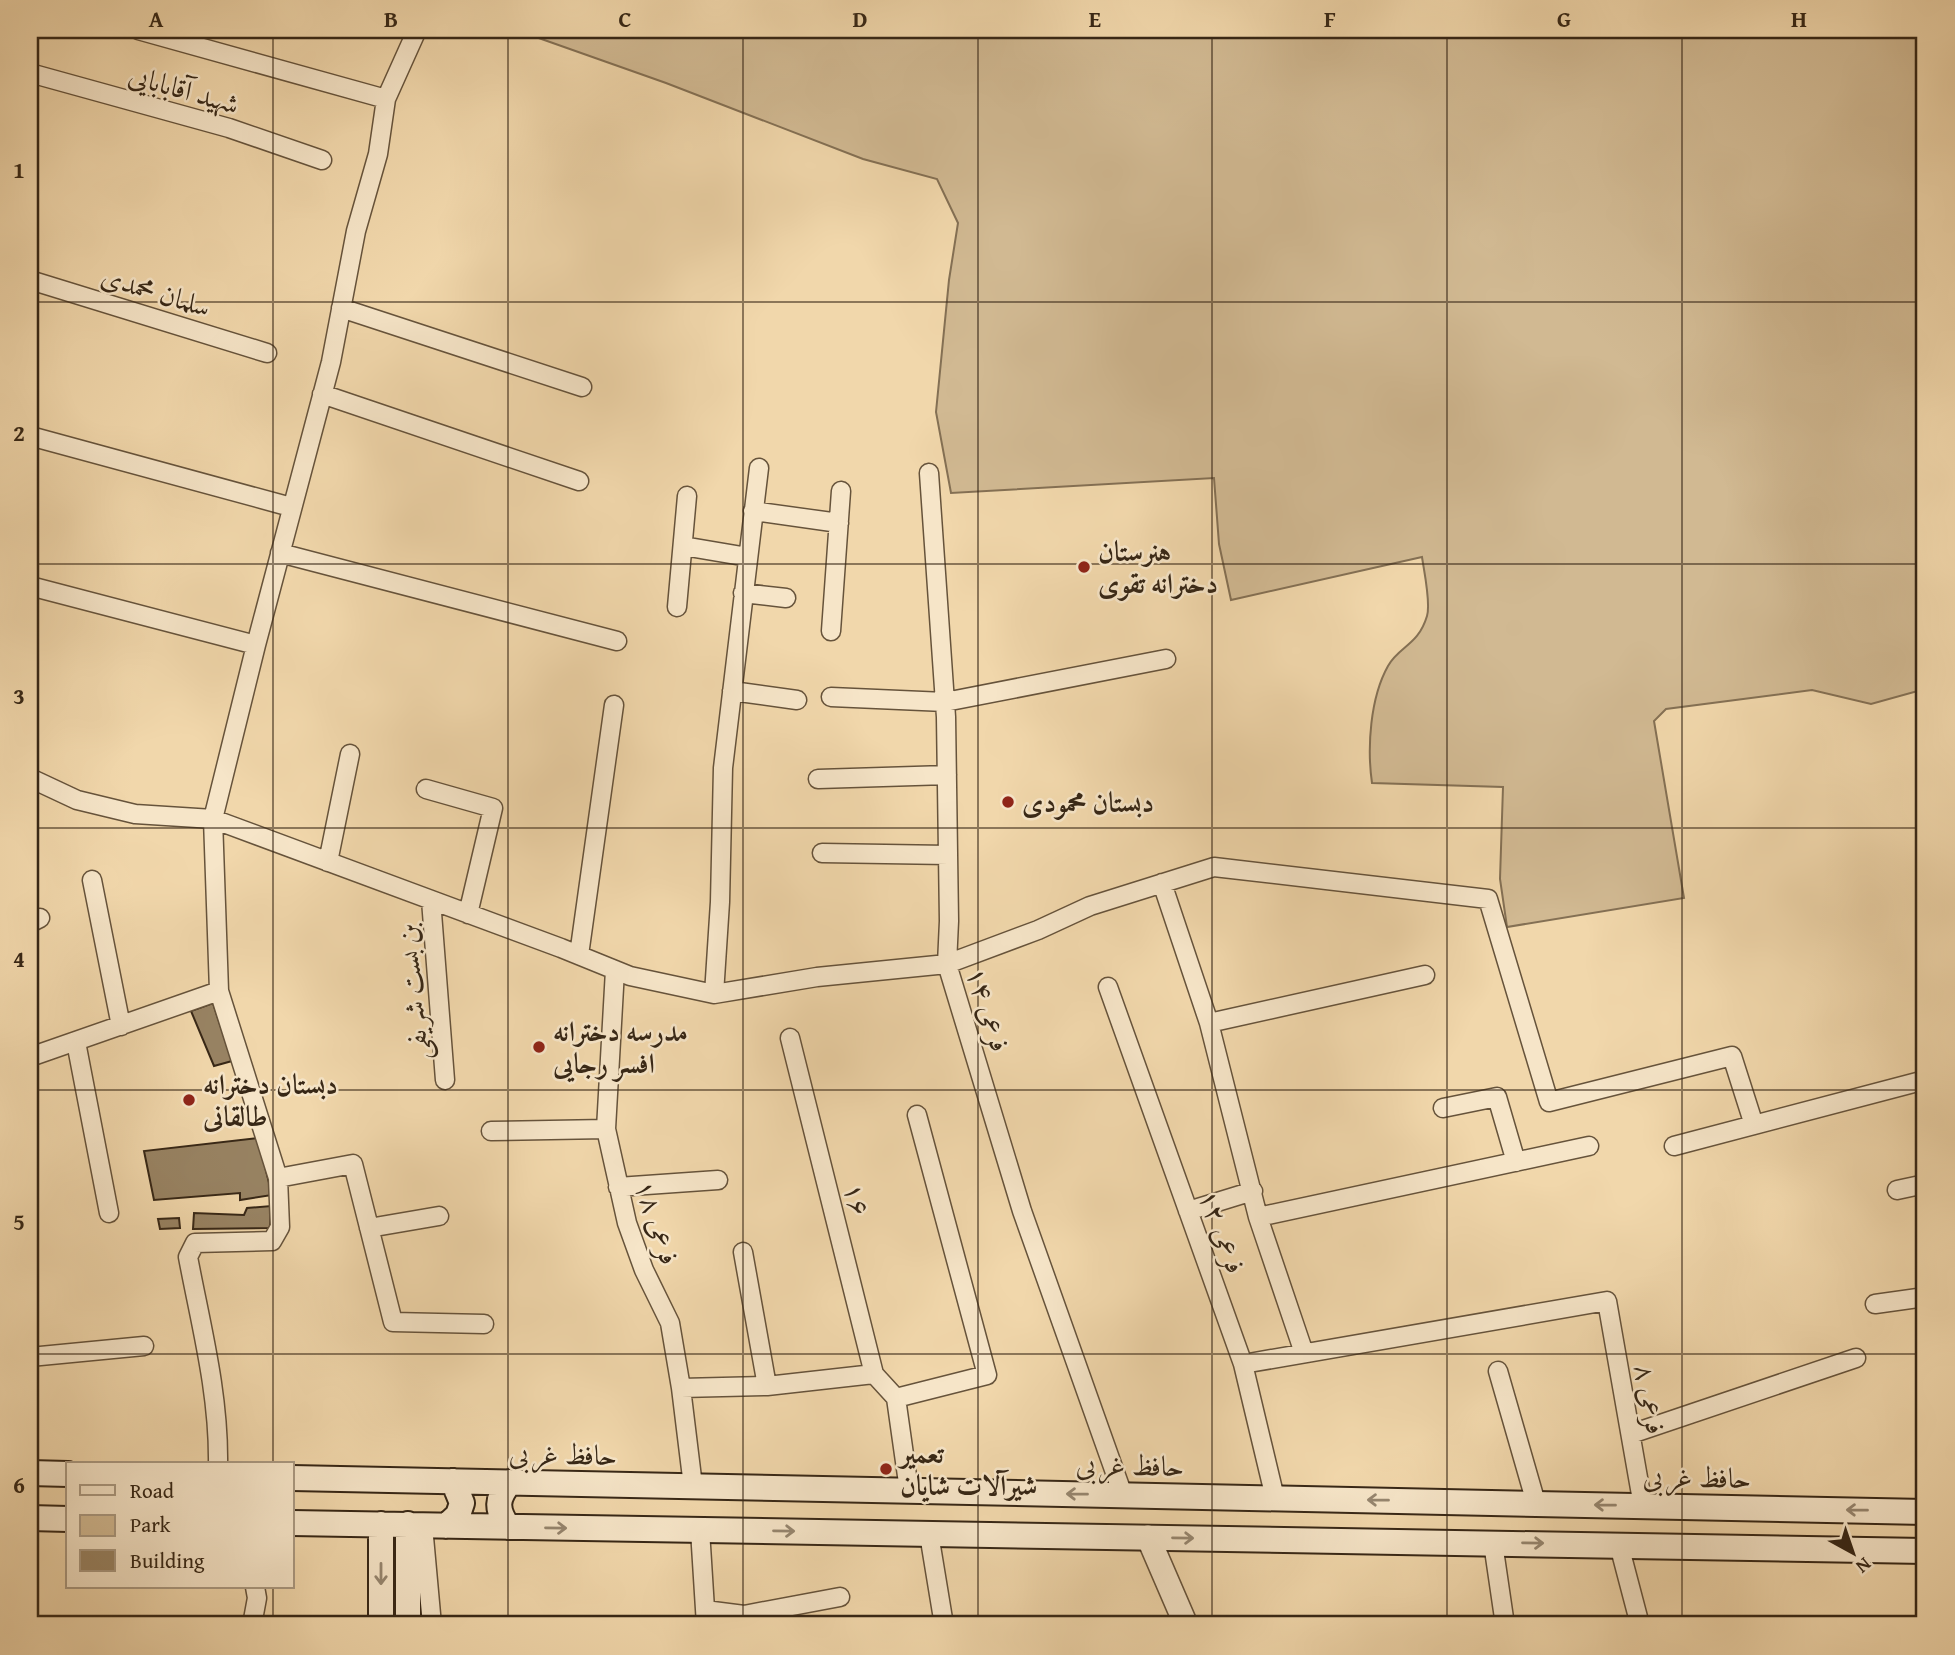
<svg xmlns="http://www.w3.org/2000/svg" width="1955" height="1655" font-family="'Gentium Book Plus',Amiri,serif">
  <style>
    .green { fill: #d1b992; stroke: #847054; stroke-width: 2 }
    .building { fill: #988363; stroke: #372716; stroke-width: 2 }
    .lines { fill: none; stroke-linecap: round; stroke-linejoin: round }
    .minor-casing { stroke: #66533b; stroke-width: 21 }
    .tertiary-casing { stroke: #66533b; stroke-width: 26 }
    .secondary-casing { stroke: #372716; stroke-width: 28 }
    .minor { stroke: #f6e5c8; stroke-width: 18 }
    .tertiary { stroke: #f6e5c8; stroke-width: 23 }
    .secondary { stroke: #f6e5c8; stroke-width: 24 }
    .oneway { stroke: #96866f }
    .grid { fill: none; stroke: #372716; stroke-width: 2; stroke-opacity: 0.55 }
    .poi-dot { fill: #8f2418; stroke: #f6e5c8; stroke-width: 2.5 }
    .labels { text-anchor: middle; stroke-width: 5; stroke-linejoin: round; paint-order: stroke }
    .street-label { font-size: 28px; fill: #372716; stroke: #f6e5c8 }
    .poi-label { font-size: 28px; font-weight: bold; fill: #372716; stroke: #f6e5c8; text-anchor: start }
    .neatline { fill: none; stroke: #372716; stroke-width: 2.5 }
    .grid-label { font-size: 23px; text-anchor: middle; font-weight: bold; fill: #372716 }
  </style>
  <rect width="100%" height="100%" fill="#f1d7ab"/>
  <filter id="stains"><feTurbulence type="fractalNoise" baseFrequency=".00286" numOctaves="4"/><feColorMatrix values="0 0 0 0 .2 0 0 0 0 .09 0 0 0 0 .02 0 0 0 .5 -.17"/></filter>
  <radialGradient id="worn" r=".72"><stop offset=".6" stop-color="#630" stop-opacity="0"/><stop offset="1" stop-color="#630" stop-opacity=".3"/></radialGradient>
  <path class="green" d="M 516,30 L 1925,30 L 1925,689 L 1871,704 L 1812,690 L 1666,709 L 1654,721 L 1684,898 L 1507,927 L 1500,879 L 1503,787 L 1372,783 C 1367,748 1370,698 1388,666 C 1399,646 1418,646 1427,616 C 1431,603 1424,571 1422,557 L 1231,600 L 1219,544 L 1214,478 L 951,493 L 936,412 L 949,280 L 958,223 L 937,179 L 863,159 L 666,83 Z"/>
  <path class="building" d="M 213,1003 L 232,1061 L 214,1066 L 191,1011 Z
    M 258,1138 L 272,1195 L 240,1200 L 240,1193 L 154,1200 L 144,1151 Z
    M 271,1206 L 270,1228 L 193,1229 L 194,1213 L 244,1215 L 247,1208 Z
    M 179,1218 L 180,1228 L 160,1229 L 158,1219 Z"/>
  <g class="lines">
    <g class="minor-casing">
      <path id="minor" d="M 138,30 L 386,99
        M 417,30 L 386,99 L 378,154 L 356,231 L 331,362 L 256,645 L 213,819 L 219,991 L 278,1178 L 353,1164 L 393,1322 L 484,1324
        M 30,73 L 229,128 L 322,160
        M 30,280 L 267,353
        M 341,308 L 582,387
        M 322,394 L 579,481
        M 30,436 L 291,507
        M 929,473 L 946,717 L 949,921 L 947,964 L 1022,1211 L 1123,1495
        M 753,511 L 839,523
        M 683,546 L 748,557
        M 280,553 L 617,641
        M 30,586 L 256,645
        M 743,593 L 786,598
        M 677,607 L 687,496
        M 831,631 L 841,491
        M 732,691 L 797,700
        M 831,697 L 945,702 L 1166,659
        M 30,778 L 77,800 L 135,814 L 213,819 L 561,948 L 630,976 L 714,994 L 817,977 L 947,964 L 1038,930 L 1090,906 L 1214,867 L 1488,899 L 1549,1102 L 1732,1056 L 1754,1125
        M 818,779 L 947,775
        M 426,789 L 493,808 L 468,914
        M 822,853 L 948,855
        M 328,862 L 350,754
        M 92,880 L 121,1026
        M 1162,883 L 1209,1023 L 1258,1217 L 1304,1353
        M 431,900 L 445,1080
        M 30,923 L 40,918
        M 579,955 L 614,705
        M 615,970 L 606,1129 L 627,1223 L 644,1270 L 670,1323 L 681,1388 L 693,1486
        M 1108,987 L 1243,1364 L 1275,1498
        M 714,994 L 720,902 L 723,768 L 759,468
        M 1209,1023 L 1425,975
        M 790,1038 L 874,1374
        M 76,1042 L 109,1213
        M 30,1057 L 219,991
        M 1443,1108 L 1497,1097 L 1516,1162
        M 491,1131 L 606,1129
        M 1674,1146 L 1925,1080
        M 618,1187 L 718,1180
        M 1897,1190 L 1925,1184
        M 1188,1211 L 1253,1191
        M 1258,1217 L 1589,1146
        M 369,1228 L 439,1216
        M 743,1252 L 767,1386
        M 1875,1304 L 1925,1297
        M 30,1357 L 144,1346
        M 1243,1364 L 1607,1301 L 1643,1506
        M 1498,1371 L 1536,1503
        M 681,1388 L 767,1386 L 874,1374 L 896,1398 L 909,1490
        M 896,1398 L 987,1375 L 917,1115
        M 1631,1434 L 1856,1358
        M 218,1464 C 219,1393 201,1326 188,1257 L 195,1243 L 272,1241 L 280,1227 L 278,1178
        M 423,1526 L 432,1625
        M 700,1530 L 706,1625
        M 929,1534 L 944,1625
        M 1493,1543 L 1505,1625
        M 1619,1545 L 1640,1625
        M 705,1610 L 744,1615 L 840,1597
        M 252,1625 L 257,1598 L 255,1587"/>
    </g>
    <g class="tertiary-casing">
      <path id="tertiary" d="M 1148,1537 L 1186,1625"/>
    </g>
    <g class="secondary-casing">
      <path id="secondary" d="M 30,1473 L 68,1474
        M 292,1478 L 1925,1512
        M 30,1518 L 68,1519
        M 292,1523 L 1925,1551
        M 381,1524 L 381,1625
        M 408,1524 L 408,1625
        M 446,1526 L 458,1515 L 462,1503 L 453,1481
        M 508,1527 C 496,1509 496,1499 510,1482"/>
    </g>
    <use href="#minor" class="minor"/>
    <use href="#tertiary" class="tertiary"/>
    <use href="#secondary" class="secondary"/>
  </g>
  <defs><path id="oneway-shaft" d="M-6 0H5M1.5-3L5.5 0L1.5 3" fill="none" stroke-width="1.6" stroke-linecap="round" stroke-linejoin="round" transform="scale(1.75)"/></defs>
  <g class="oneway">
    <use href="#oneway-shaft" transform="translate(1077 1494) rotate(-179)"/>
    <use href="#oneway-shaft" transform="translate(1378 1500) rotate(-179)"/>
    <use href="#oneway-shaft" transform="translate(1605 1505) rotate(-179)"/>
    <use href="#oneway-shaft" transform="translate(1857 1510) rotate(-179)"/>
    <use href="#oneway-shaft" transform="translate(556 1528) rotate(1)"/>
    <use href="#oneway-shaft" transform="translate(784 1531) rotate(1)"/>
    <use href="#oneway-shaft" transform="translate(1183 1538) rotate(1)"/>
    <use href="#oneway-shaft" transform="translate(1533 1543) rotate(1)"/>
    <use href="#oneway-shaft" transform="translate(381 1574) rotate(90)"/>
  </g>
  <path class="grid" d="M 273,30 L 273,1464M 508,30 L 508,1625M 743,30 L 743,1625M 978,30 L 978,1625M 1212,30 L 1212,1625M 1447,30 L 1447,1625M 1682,30 L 1682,1625M 30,302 L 1925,302M 30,564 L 1925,564M 30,828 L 1925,828M 30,1090 L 1925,1090M 30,1354 L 1925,1354M 273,1587 L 273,1625"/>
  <g class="poi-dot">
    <circle cx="1084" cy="567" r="7"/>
    <circle cx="1008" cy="802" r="7"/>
    <circle cx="539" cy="1047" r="7"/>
    <circle cx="189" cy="1100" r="7"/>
    <circle cx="886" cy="1469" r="7"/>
  </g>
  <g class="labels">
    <g class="street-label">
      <text transform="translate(184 89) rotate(16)" y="10">شهید آقابابایی</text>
      <text transform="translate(156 291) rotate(17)" y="10">سلمان محمدی</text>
      <text transform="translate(412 992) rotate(-95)" y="10">بن بست شریفی</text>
      <text transform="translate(989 1009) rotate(73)" y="10">فرعی ۱۴</text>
      <text transform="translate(858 1199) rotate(76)" y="10">۱۶</text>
      <text transform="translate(658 1222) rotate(72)" y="10">فرعی ۱۸</text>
      <text transform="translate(1223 1231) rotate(70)" y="10">فرعی ۱۲</text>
      <text transform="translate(1651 1399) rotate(80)" y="10">فرعی ۸</text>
      <text transform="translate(563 1454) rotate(1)" y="10">حافظ غربی</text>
      <text transform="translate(1130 1465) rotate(1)" y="10">حافظ غربی</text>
      <text transform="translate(1697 1477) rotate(1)" y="10">حافظ غربی</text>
    </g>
    <g class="poi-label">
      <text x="1098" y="561">هنرستان<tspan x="1098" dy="32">دخترانه تقوی</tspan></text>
      <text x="1022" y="812">دبستان محمودی</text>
      <text x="553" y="1041">مدرسه دخترانه<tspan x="553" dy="32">افسر رجایی</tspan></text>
      <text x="203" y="1094">دبستان دخترانه<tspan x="203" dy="32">طالقانی</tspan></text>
      <text x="900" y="1463">تعمیر<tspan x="900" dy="32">شیرآلات شایان</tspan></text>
    </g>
  </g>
  <rect width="1955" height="1655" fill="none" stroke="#f1d7ab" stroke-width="77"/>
  <rect x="66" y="1462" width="228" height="126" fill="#f6e5c8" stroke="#aa9981" stroke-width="2"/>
  <rect x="80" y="1485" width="35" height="10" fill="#f6e5c8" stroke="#aa9981" stroke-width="2"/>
  <text x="130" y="1498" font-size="21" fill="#372716">Road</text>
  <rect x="80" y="1515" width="35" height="21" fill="#d1b992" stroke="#aa9981" stroke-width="2"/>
  <text x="130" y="1532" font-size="21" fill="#372716">Park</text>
  <rect x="80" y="1550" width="35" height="21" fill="#988363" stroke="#aa9981" stroke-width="2"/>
  <text x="130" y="1568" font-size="21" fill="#372716">Building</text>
  <g transform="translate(1853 1553) rotate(140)" stroke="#f6e5c8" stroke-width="5" paint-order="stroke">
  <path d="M0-5L12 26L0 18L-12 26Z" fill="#372716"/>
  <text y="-10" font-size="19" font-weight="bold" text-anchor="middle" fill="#372716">N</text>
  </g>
  <rect x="38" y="38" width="1878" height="1578" class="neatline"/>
  <g class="grid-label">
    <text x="156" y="27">A</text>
    <text x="391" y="27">B</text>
    <text x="625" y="27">C</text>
    <text x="860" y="27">D</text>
    <text x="1095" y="27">E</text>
    <text x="1330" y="27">F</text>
    <text x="1564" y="27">G</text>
    <text x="1799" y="27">H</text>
    <text x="19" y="178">1</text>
    <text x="19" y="441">2</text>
    <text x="19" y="704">3</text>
    <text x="19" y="967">4</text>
    <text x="19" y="1230">5</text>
    <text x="19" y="1493">6</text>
  </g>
  <rect width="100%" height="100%" filter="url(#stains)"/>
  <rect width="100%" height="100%" fill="url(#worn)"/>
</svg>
